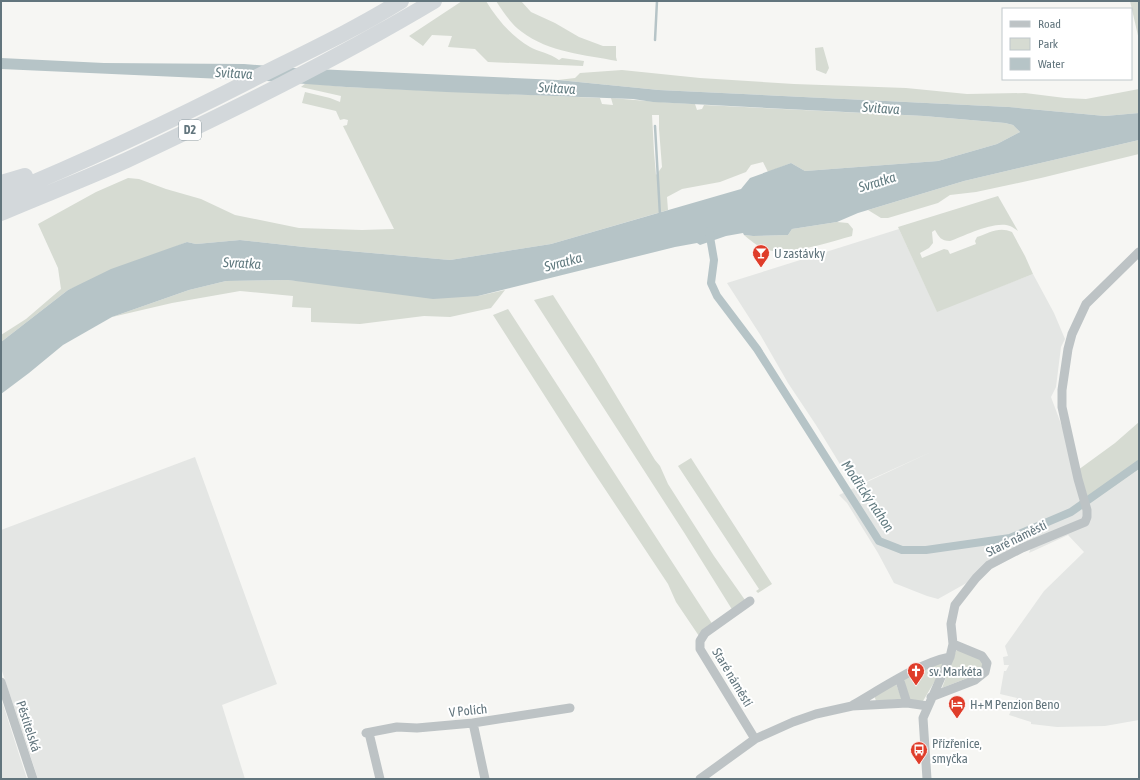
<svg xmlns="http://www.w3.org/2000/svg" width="1140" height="780" font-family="'Asap Condensed',sans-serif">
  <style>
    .built { fill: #e4e6e4 }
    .green { fill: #d6dbd2; fill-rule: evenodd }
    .water { fill: #b6c4c7 }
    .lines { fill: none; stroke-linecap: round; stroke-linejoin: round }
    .stream { stroke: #b6c4c7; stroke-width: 2.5 }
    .canal { stroke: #b6c4c7; stroke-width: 8 }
    .minor { stroke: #bdc3c5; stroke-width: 9 }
    .motorway { stroke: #d3d8db; stroke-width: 16 }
    .labels { text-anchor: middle; stroke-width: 4; stroke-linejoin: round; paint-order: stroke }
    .shield { fill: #fff; stroke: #919ea4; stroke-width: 1 }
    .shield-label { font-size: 12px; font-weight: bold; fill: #62757d }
    .poi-label { font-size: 13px; fill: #62757d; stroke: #fff; text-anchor: start }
    .street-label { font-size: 13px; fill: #62757d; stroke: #fff }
    .water-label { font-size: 14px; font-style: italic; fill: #627b80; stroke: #fff }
  </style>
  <rect width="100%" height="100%" fill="#f6f6f3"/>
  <path class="built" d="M 899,229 L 937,311 L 1033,274 L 1054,313 L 1065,339 L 1061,347 L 1056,387 L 1051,397 L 1086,491 L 1090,503 L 1139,469 L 1139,720 L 1105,726 L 1057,727 L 1031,724 L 1031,722 L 1009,715 L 1017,698 L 1000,694 L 1004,671 L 1006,671 L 1009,665 L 1004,665 L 1003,657 L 1008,656 L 1005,646 L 1044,591 L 1084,552 L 1068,535 L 1029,553 L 1031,547 L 938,599 L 927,596 L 894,583 L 878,553 L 847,503 L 839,495 L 931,452 L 854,487 L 816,425 L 788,383 L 761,336 L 727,283 Z
    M 195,457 L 277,684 L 222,705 L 245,779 L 38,779 L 1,668 L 1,530 Z
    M 1,698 L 27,779 L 1,779 Z"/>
  <path class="green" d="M 462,1 L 486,1 C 497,19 511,36 530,47 C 539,52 550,53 559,60 L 562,58 L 584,61 L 583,66 L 488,62 L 475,49 L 448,47 L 452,36 L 432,35 L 423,46 L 409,36 Z
    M 496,1 L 521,1 L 531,12 L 555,23 L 579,37 L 603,46 L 616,46 L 616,57 L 617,61 C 586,55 548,52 522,32 C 511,24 504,13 496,1 Z
    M 1130,1 L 1139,1 L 1139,40 Z
    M 823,47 L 829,68 L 826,74 L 816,70 L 815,48 Z
    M 622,70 L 700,78 L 794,84 L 906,88 L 967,94 L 1025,93 L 1065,98 L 1086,99 L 1139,89 L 1139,113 L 1105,116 L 1009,107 L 659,90 L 558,80 L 575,78 L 580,73 Z
    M 306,83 L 346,87 L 600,98 L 602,104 L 613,105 L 611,98 C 639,100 667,103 695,104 L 697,110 L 702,109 L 704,105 L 924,116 L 1005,123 L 1013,125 L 1020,132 L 997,144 L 938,161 L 805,171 L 791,163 L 768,172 L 763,162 L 751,165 L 746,172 L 720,182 L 682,189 L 667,197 L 668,210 L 551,244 L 450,260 L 304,247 L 240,240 L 196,244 L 187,242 L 68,290 L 1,342 L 1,335 L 26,319 L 61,289 L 58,268 L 38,224 L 96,192 L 128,178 L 139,179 L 166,189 L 201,199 L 235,215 L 260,220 L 299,228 L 362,230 L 394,229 L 343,126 L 347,125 L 348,120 L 344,119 L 340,120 L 336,111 L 302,103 L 305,92 L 330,98 L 340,102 L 341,96 L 301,87 ZM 652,115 L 659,115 L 659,129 L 662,167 L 656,175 L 654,152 Z
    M 1139,140 L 1139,154 L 1041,178 L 976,192 L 950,195 L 938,203 L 888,218 L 881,218 L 868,210 L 964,181 Z
    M 998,196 L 1018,231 C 1015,229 1013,227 1010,226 C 995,220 964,236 950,241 C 941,241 939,237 935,230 L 932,232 L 933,243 L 929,248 L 920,253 L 922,258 L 944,249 L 948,250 L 950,254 L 976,244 L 975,241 L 977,237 C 989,233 999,226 1012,232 L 1025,256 L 1033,274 L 937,312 L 898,227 Z
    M 837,222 L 848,223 L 853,229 L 852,236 C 829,242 787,257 764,249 C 757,246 750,240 744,235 L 752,236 L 788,235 L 792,229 Z
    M 288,280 L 478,296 L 505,290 L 491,308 L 450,317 L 424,316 L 360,324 L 311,322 L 311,308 L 292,307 L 293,296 L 240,291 L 172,303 L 112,317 L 189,290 L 226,281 Z
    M 553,295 L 594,359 L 655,460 L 660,466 L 668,484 L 714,556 L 745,600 L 733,611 L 685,534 L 534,300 Z
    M 508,309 L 713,625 L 699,636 L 676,602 L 668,584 L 587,462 L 493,315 Z
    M 1139,422 L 1139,469 L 1090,503 L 1078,470 L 1115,443 Z
    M 691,458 L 772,584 L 758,593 L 756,591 L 759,589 L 678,466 Z
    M 958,650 L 980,659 L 984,665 L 980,673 L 942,688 L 956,651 Z
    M 943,662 L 939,674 L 923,701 L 918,702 L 910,700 L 904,681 L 906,677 Z
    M 896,684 L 902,699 L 876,701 L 874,695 Z"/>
  <path class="water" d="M 1,58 L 104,63 L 244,64 L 293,68 L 558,80 L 659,90 L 1009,107 L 1105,116 L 1139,113 L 1139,140 L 964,181 L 858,213 L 837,222 L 792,229 L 788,235 L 753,236 L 744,235 L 743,233 L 726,236 L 700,245 L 697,243 L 675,247 L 478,296 L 433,299 L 288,280 L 226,281 L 189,290 L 112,317 L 63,345 L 29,373 L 1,394 L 1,342 L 68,290 L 111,269 L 187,242 L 196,244 L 240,240 L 304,247 L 450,260 L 551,244 L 741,189 L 750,178 L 791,163 L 805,171 L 938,161 L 997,144 L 1020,132 L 1013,125 L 1005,123 L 924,116 L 653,102 L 633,99 L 446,92 L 346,87 L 267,81 L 1,69 Z"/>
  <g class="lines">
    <path class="stream" d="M 655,40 L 657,1
      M 655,126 L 660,215"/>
    <path class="canal" d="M 709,231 L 714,260 L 711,283 L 717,296 L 757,349 L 879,541 L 902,550 L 926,550 L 1010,538 L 1071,512 L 1139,464"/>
    <path class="minor" d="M 750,601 L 705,633 L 700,641 L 700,649 L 755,739
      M 899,678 L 907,703
      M 1,682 L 33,779
      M 931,697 L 975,680 L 985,672 L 987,663 L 982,656 L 953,644
      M 853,705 C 881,689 919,663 950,657
      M 473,723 L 485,779
      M 366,733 L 397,727 L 417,728 L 473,723 L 570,708
      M 369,733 L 380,779
      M 700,779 L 755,739 L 793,722 L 816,714 L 852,706 L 907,703 L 928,706
      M 927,779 L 923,718 L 950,657 L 953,644 L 951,624 L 955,605 L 976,578 L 989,565 L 1022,548 L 1085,522 L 1087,517 L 1087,510 L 1078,479 L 1062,407 L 1062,390 L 1068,349 L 1072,334 L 1086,304 L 1139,252"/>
    <path class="motorway" d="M 1,183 L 25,176
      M 1,196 C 89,160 175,119 259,76 C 307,52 356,29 401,1
      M 1,213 C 43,195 85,179 127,160 C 231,111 335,60 434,1"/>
  </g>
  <defs>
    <g id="bar-pin" transform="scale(0.9)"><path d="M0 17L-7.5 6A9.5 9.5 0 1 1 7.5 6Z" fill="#df3d2a" stroke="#fff"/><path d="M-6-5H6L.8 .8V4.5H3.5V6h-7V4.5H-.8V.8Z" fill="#fff"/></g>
    <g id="church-pin" transform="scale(0.9)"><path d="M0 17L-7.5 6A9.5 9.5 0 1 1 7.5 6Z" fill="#df3d2a" stroke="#fff"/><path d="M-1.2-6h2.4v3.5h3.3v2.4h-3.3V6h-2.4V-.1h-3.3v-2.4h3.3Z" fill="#fff"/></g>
    <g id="hotel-pin" transform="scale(0.9)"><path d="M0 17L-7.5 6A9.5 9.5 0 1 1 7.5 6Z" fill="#df3d2a" stroke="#fff"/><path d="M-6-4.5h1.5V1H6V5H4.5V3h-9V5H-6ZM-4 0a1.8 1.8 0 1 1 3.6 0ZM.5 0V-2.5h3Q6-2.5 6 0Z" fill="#fff"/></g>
    <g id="bus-pin" transform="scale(0.9)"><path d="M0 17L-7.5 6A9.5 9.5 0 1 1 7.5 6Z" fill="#df3d2a" stroke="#fff"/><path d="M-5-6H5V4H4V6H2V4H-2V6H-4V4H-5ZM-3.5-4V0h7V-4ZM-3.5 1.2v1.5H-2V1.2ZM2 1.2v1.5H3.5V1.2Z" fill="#fff"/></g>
  </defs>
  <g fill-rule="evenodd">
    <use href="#bar-pin" x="761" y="253"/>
    <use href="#church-pin" x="916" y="671"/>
    <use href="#hotel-pin" x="957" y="704"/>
    <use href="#bus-pin" x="919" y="750"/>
  </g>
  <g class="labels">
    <rect class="shield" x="179" y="120" width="22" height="20" rx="3"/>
    <g class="shield-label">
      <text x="190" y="134">D2</text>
    </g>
    <g class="poi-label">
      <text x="774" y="258">U zastávky</text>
      <text x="929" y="676">sv. Markéta</text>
      <text x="970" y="709">H+M Penzion Beno</text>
      <text x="932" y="748">Přízřenice,<tspan x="932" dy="15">smyčka</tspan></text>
    </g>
    <g class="street-label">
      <text transform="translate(1016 538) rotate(-26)" y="5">Staré náměstí</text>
      <text transform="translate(733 677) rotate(59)" y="5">Staré náměstí</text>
      <text transform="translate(468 710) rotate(-6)" y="5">V Polích</text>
      <text transform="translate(29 726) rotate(72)" y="5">Pěstitelská</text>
    </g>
    <g class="water-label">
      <text transform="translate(234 73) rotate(3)" y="5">Svitava</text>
      <text transform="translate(557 88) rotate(3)" y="5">Svitava</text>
      <text transform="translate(881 108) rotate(4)" y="5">Svitava</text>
      <text transform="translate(877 182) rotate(-17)" y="5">Svratka</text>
      <text transform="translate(563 262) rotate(-15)" y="5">Svratka</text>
      <text transform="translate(242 263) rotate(3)" y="5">Svratka</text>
      <text transform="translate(868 496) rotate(56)" y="5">Modřický náhon</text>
    </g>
  </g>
  <rect width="1140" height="780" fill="none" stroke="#62757d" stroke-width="4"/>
  <rect x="1002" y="8" width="130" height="72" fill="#ffffff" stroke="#c0c8cb"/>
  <rect x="1010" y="21" width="20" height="6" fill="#bdc3c5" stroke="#c0c8cb"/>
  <text x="1038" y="28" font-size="12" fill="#62757d">Road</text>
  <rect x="1010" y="38" width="20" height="12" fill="#d6dbd2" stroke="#c0c8cb"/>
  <text x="1038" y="48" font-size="12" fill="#62757d">Park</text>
  <rect x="1010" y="58" width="20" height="12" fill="#b6c4c7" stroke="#c0c8cb"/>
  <text x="1038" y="68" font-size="12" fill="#62757d">Water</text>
</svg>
